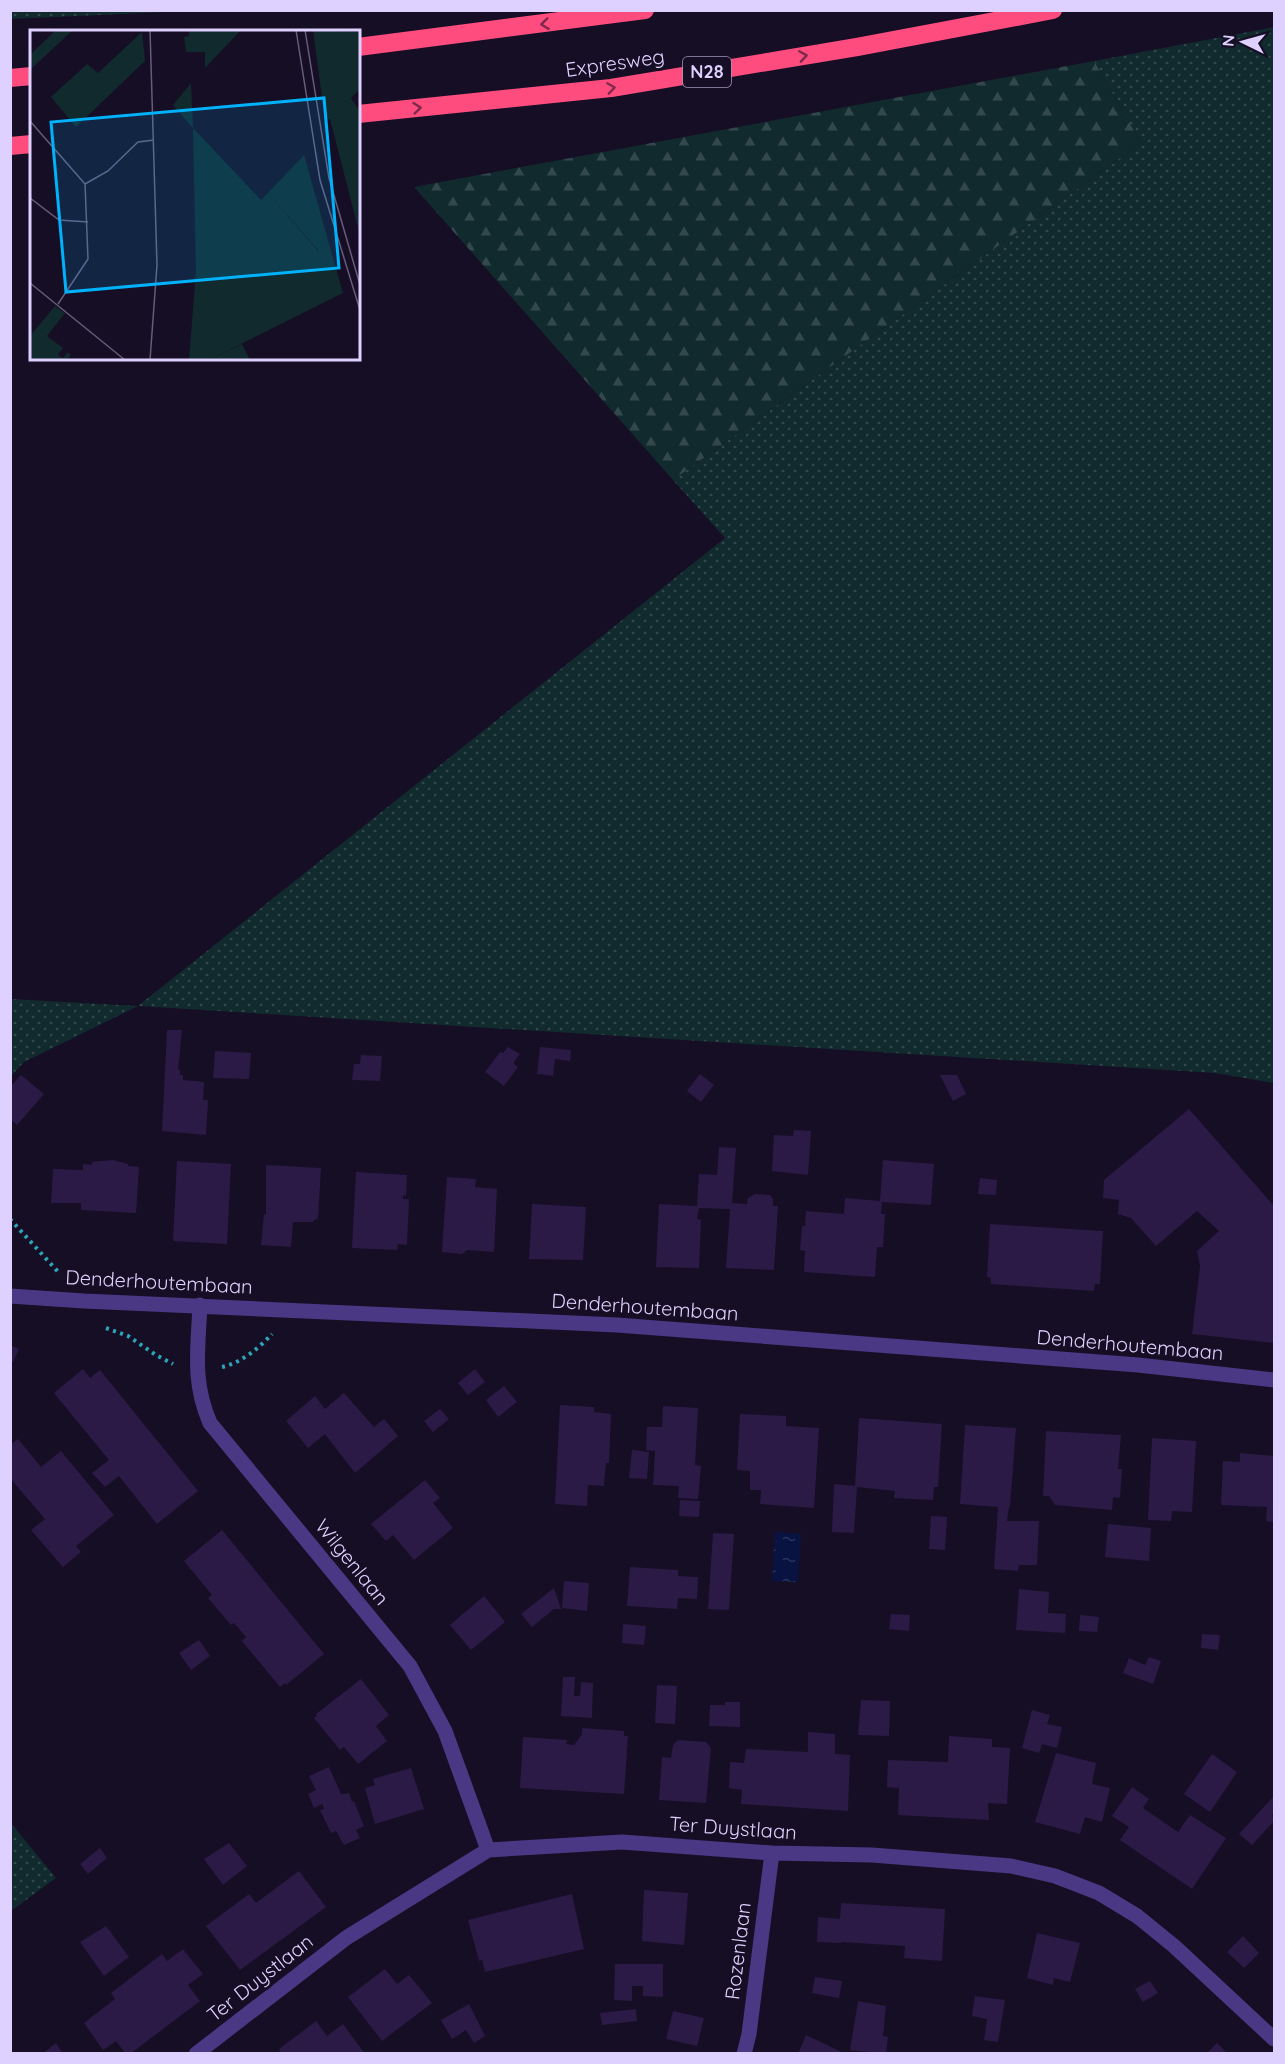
<svg xmlns="http://www.w3.org/2000/svg" width="1285" height="2064" font-family="Quicksand,sans-serif">
  <style>
    .grass { fill: url(#grass-dots) }
    .forest { fill: url(#forest-firs) }
    .water { fill: url(#water-ripples) }
    .building { fill: #2b1a46 }
    .lines { fill: none; stroke-linecap: round; stroke-linejoin: round }
    .path { stroke: #2ca5b8; stroke-width: 4; stroke-dasharray: 3 4.5; stroke-linecap: butt }
    .minor { stroke: #4a3884; stroke-width: 15 }
    .highway { stroke: #ff4c7f; stroke-width: 18 }
    .oneway { stroke: #7f2a4d }
    .labels { text-anchor: middle; stroke-width: 6; stroke-linejoin: round; paint-order: stroke }
    .shield { fill: #160e24; stroke: #a396bd; stroke-width: 1.5 }
    .shield-label { font-size: 18px; font-weight: bold; fill: #dfd1ff }
    .street-label { font-size: 20px; fill: #dfd1ff; stroke: #160e24 }
    .inset-road { fill: none; stroke: #665c7c; stroke-width: 1.5 }
    .view { fill: #00b2fc; fill-opacity: 0.15; stroke: #00b2fc; stroke-width: 3 }
    .inset-edge { fill: none; stroke: #dfd1ff; stroke-width: 3 }
  </style>
  <defs>
    <pattern id="grass-dots" width="8" height="8" patternUnits="userSpaceOnUse" patternTransform="scale(1.5)"><rect width="8" height="8" fill="#112a2e"/><path d="M2 2h.1M6 6h.1" fill="none" stroke="#33484d" stroke-width="1.8" stroke-linecap="round"/></pattern>
    <pattern id="forest-firs" width="22" height="20" patternUnits="userSpaceOnUse" patternTransform="scale(1.5)"><rect width="22" height="20" fill="#112a2e"/><path d="M5 1l3.5 6h-7zM16 11l3.5 6h-7z" fill="#33484d"/></pattern>
    <pattern id="water-ripples" width="26" height="14" patternUnits="userSpaceOnUse" patternTransform="scale(1.5)"><rect width="26" height="14" fill="#091342"/><path d="M2 4q2-2 4 0t4 0M15 11q2-2 4 0t4 0" fill="none" stroke="#2c345e"/></pattern>
  </defs>
  <rect width="100%" height="100%" fill="#160e24"/>
  <path class="grass" d="M 165,11 L 165,12 L 11,19 L 11,11 Z
    M 1274,27 L 1274,1083 L 1215,1073 L 138,1006 L 24,1062 L 11,1076 L 10,999 L 138,1006 L 725,538 L 673,480 L 1141,143 L 1094,61 Z
    M 10,1822 L 56,1878 L 11,1911 L 10,1911 Z"/>
  <path class="forest" d="M 1094,61 L 1141,143 L 673,480 L 414,187 Z"/>
  <path class="water" d="M 775,1532 L 801,1534 L 798,1582 L 772,1581 Z"/>
  <path class="building" d="M 167,1030 L 182,1030 L 178,1070 L 180,1070 L 180,1075 L 183,1075 L 183,1080 L 204,1082 L 203,1100 L 208,1100 L 206,1135 L 162,1131 Z
    M 508,1047 L 520,1054 L 513,1063 L 518,1067 L 504,1086 L 485,1072 L 500,1052 L 503,1053 Z
    M 540,1047 L 571,1050 L 570,1061 L 555,1059 L 553,1076 L 537,1074 Z
    M 215,1051 L 251,1053 L 249,1079 L 213,1078 Z
    M 361,1055 L 382,1056 L 380,1081 L 352,1080 L 354,1064 L 360,1064 Z
    M 700,1074 L 714,1085 L 701,1102 L 687,1091 Z
    M 21,1075 L 44,1094 L 17,1125 L 10,1119 L 10,1087 Z
    M 940,1075 L 957,1075 L 966,1094 L 953,1101 Z
    M 1189,1109 L 1274,1206 L 1274,1343 L 1192,1334 L 1200,1266 L 1197,1251 L 1219,1231 L 1197,1211 L 1156,1246 L 1131,1218 L 1118,1214 L 1119,1200 L 1103,1198 L 1104,1180 Z
    M 794,1130 L 811,1131 L 808,1175 L 772,1171 L 774,1135 L 793,1136 Z
    M 719,1147 L 736,1148 L 732,1203 L 747,1204 L 748,1198 L 755,1194 L 770,1195 L 773,1199 L 773,1206 L 778,1206 L 774,1270 L 726,1268 L 730,1209 L 699,1208 L 697,1219 L 701,1220 L 699,1268 L 656,1267 L 659,1204 L 697,1206 L 699,1174 L 717,1175 Z
    M 113,1160 L 128,1164 L 128,1166 L 139,1167 L 136,1213 L 81,1210 L 81,1203 L 51,1203 L 53,1169 L 83,1170 L 83,1164 L 92,1165 L 92,1162 Z
    M 883,1160 L 934,1164 L 931,1205 L 882,1202 L 881,1214 L 885,1214 L 883,1247 L 877,1247 L 875,1277 L 804,1272 L 805,1251 L 800,1250 L 802,1226 L 805,1226 L 806,1211 L 844,1214 L 845,1198 L 880,1201 Z
    M 177,1161 L 231,1164 L 227,1244 L 173,1241 Z
    M 266,1165 L 321,1168 L 318,1218 L 312,1222 L 293,1222 L 291,1247 L 261,1245 L 264,1214 L 266,1215 Z
    M 356,1172 L 407,1175 L 406,1196 L 403,1195 L 403,1199 L 409,1199 L 407,1245 L 398,1244 L 397,1250 L 352,1248 Z
    M 447,1177 L 476,1179 L 475,1187 L 497,1189 L 494,1252 L 467,1250 L 462,1254 L 442,1252 Z
    M 980,1178 L 997,1180 L 996,1195 L 978,1194 Z
    M 532,1204 L 586,1207 L 583,1260 L 529,1259 Z
    M 990,1224 L 1103,1231 L 1100,1284 L 1095,1284 L 1094,1291 L 991,1284 L 991,1278 L 987,1277 Z
    M 10,1345 L 19,1349 L 13,1362 L 10,1361 Z
    M 83,1369 L 90,1378 L 100,1370 L 198,1491 L 157,1524 L 119,1476 L 105,1487 L 92,1473 L 109,1460 L 54,1393 Z
    M 475,1369 L 485,1382 L 468,1395 L 458,1383 Z
    M 504,1386 L 517,1402 L 498,1417 L 486,1400 Z
    M 344,1393 L 374,1427 L 384,1419 L 398,1436 L 355,1473 L 325,1434 L 308,1448 L 286,1421 L 315,1396 L 325,1409 Z
    M 560,1405 L 594,1407 L 594,1412 L 611,1414 L 609,1463 L 606,1463 L 604,1486 L 588,1485 L 587,1506 L 555,1504 Z
    M 663,1406 L 698,1408 L 695,1465 L 701,1466 L 698,1499 L 678,1498 L 679,1486 L 653,1485 L 655,1451 L 646,1450 L 647,1427 L 662,1427 Z
    M 440,1409 L 449,1419 L 433,1432 L 424,1421 Z
    M 740,1414 L 786,1416 L 786,1426 L 819,1428 L 814,1508 L 760,1504 L 761,1490 L 750,1490 L 750,1471 L 737,1470 Z
    M 859,1418 L 942,1424 L 938,1487 L 934,1487 L 933,1500 L 894,1498 L 895,1491 L 857,1487 L 854,1533 L 832,1532 L 834,1484 L 855,1486 Z
    M 965,1425 L 1016,1428 L 1010,1507 L 1009,1507 L 1007,1521 L 1039,1521 L 1037,1565 L 1019,1565 L 1018,1571 L 994,1569 L 998,1507 L 960,1504 Z
    M 1046,1431 L 1121,1435 L 1118,1469 L 1122,1469 L 1120,1498 L 1113,1497 L 1112,1510 L 1055,1505 L 1049,1496 L 1043,1496 Z
    M 1152,1438 L 1196,1441 L 1192,1512 L 1172,1511 L 1171,1521 L 1148,1520 Z
    M 18,1439 L 41,1467 L 61,1451 L 114,1515 L 76,1546 L 81,1552 L 63,1567 L 31,1530 L 45,1519 L 10,1478 L 10,1445 Z
    M 632,1450 L 649,1452 L 647,1479 L 629,1478 Z
    M 1240,1453 L 1274,1456 L 1274,1522 L 1266,1521 L 1267,1507 L 1221,1505 L 1223,1461 L 1240,1462 Z
    M 425,1480 L 440,1498 L 433,1503 L 453,1528 L 414,1560 L 393,1535 L 386,1541 L 371,1524 Z
    M 680,1500 L 700,1501 L 699,1517 L 679,1516 Z
    M 931,1516 L 947,1517 L 945,1550 L 929,1549 Z
    M 1108,1524 L 1151,1528 L 1149,1561 L 1105,1557 Z
    M 222,1530 L 324,1654 L 286,1685 L 285,1683 L 280,1687 L 242,1641 L 246,1637 L 234,1623 L 231,1625 L 208,1598 L 212,1595 L 184,1561 Z
    M 713,1533 L 734,1534 L 729,1610 L 708,1609 Z
    M 630,1567 L 678,1570 L 678,1576 L 698,1577 L 697,1599 L 678,1598 L 677,1609 L 627,1606 Z
    M 564,1581 L 589,1583 L 587,1611 L 562,1608 Z
    M 554,1588 L 561,1609 L 554,1609 L 532,1627 L 521,1614 Z
    M 1019,1589 L 1049,1592 L 1048,1613 L 1066,1614 L 1065,1633 L 1016,1630 Z
    M 484,1596 L 505,1622 L 471,1650 L 450,1625 Z
    M 891,1614 L 910,1615 L 909,1631 L 889,1629 Z
    M 1080,1615 L 1099,1617 L 1097,1632 L 1079,1631 Z
    M 623,1624 L 646,1626 L 644,1645 L 622,1643 Z
    M 1202,1634 L 1220,1635 L 1218,1650 L 1201,1648 Z
    M 199,1640 L 210,1656 L 191,1670 L 179,1653 Z
    M 1149,1657 L 1161,1661 L 1153,1684 L 1123,1673 L 1129,1658 L 1145,1665 Z
    M 563,1677 L 575,1677 L 574,1696 L 580,1696 L 581,1682 L 593,1683 L 592,1718 L 561,1716 Z
    M 361,1679 L 389,1715 L 376,1726 L 387,1741 L 358,1764 L 344,1747 L 340,1750 L 314,1718 L 317,1716 L 316,1714 Z
    M 657,1685 L 677,1686 L 675,1724 L 655,1723 Z
    M 861,1700 L 890,1701 L 889,1736 L 858,1735 Z
    M 725,1702 L 740,1702 L 740,1727 L 709,1726 L 710,1705 L 725,1705 Z
    M 1032,1710 L 1050,1715 L 1047,1724 L 1062,1727 L 1057,1748 L 1042,1744 L 1039,1753 L 1022,1748 Z
    M 582,1728 L 624,1731 L 624,1736 L 628,1736 L 624,1794 L 520,1788 L 523,1737 L 567,1740 L 566,1744 L 574,1745 L 582,1734 Z
    M 808,1732 L 835,1734 L 835,1754 L 850,1755 L 848,1811 L 741,1804 L 742,1790 L 729,1788 L 730,1762 L 744,1763 L 746,1749 L 808,1752 Z
    M 949,1736 L 992,1739 L 992,1747 L 1010,1748 L 1007,1804 L 988,1803 L 989,1820 L 898,1815 L 899,1788 L 887,1787 L 888,1760 L 948,1762 Z
    M 678,1740 L 706,1742 L 711,1748 L 706,1803 L 659,1800 L 662,1757 L 671,1758 L 673,1745 Z
    M 1056,1753 L 1096,1763 L 1092,1784 L 1110,1788 L 1102,1822 L 1085,1817 L 1080,1834 L 1035,1822 Z
    M 1212,1754 L 1237,1772 L 1210,1812 L 1184,1794 Z
    M 329,1767 L 341,1794 L 349,1793 L 352,1802 L 354,1801 L 364,1826 L 356,1830 L 360,1838 L 344,1845 L 336,1831 L 331,1833 L 320,1810 L 324,1809 L 322,1804 L 314,1808 L 308,1794 L 316,1790 L 309,1776 Z
    M 411,1768 L 424,1809 L 375,1824 L 365,1788 L 375,1785 L 373,1779 Z
    M 1132,1787 L 1149,1799 L 1143,1808 L 1178,1832 L 1190,1815 L 1226,1838 L 1192,1889 L 1120,1840 L 1129,1827 L 1112,1816 Z
    M 1273,1797 L 1274,1813 L 1272,1815 L 1274,1821 L 1252,1845 L 1239,1834 Z
    M 229,1843 L 247,1866 L 223,1885 L 204,1859 Z
    M 100,1848 L 107,1858 L 88,1874 L 80,1864 Z
    M 299,1871 L 326,1907 L 240,1970 L 206,1926 L 249,1894 L 256,1903 Z
    M 644,1890 L 688,1893 L 684,1945 L 642,1941 Z
    M 572,1894 L 584,1949 L 485,1972 L 482,1960 L 479,1961 L 468,1920 Z
    M 841,1903 L 945,1909 L 942,1961 L 904,1958 L 905,1946 L 841,1942 L 841,1943 L 817,1942 L 818,1917 L 840,1919 Z
    M 106,1926 L 129,1957 L 104,1976 L 80,1942 Z
    M 1037,1933 L 1080,1943 L 1070,1982 L 1054,1978 L 1053,1985 L 1027,1978 Z
    M 1243,1936 L 1259,1953 L 1244,1968 L 1227,1952 Z
    M 183,1949 L 203,1974 L 188,1985 L 200,2001 L 130,2054 L 126,2054 L 116,2041 L 103,2050 L 84,2023 L 115,1999 L 111,1993 L 162,1954 L 167,1961 Z
    M 615,1964 L 663,1964 L 663,1997 L 643,1996 L 643,1986 L 632,1986 L 632,2001 L 614,2000 Z
    M 385,1969 L 397,1984 L 409,1975 L 432,2003 L 382,2041 L 348,1997 Z
    M 815,1977 L 842,1981 L 839,1998 L 812,1993 Z
    M 1150,1981 L 1158,1993 L 1143,2002 L 1135,1989 Z
    M 975,1996 L 1005,2000 L 998,2042 L 984,2040 L 987,2019 L 972,2016 Z
    M 858,2001 L 886,2006 L 883,2036 L 888,2037 L 886,2054 L 850,2050 Z
    M 469,2004 L 485,2036 L 474,2043 L 466,2030 L 452,2039 L 441,2020 Z
    M 636,2009 L 637,2021 L 602,2025 L 600,2013 Z
    M 673,2011 L 704,2018 L 697,2046 L 666,2039 Z
    M 316,2021 L 327,2036 L 343,2024 L 365,2054 L 282,2054 L 279,2049 Z
    M 806,2035 L 846,2054 L 798,2054 Z
    M 56,2043 L 63,2054 L 42,2054 Z
    M 1217,2043 L 1228,2054 L 1206,2054 Z"/>
  <g class="lines">
    <path class="path" d="M 10,1219 L 60,1274
      M 106,1328 L 128,1336 L 156,1355 L 173,1364
      M 222,1367 C 241,1363 259,1348 272,1334"/>
    <path class="minor" d="M 10,1296 L 84,1301 L 617,1325 L 1138,1365 L 1274,1380
      M 200,1305 C 198,1350 192,1381 210,1423 L 410,1666 L 445,1731 L 488,1850
      M 196,2054 L 346,1938 L 488,1850 L 622,1842 L 772,1853 L 872,1855 L 1011,1866 L 1055,1876 L 1099,1893 L 1137,1916 L 1174,1946 L 1274,2039
      M 744,2054 L 749,2034 L 772,1853"/>
    <path class="highway" d="M 358,47 L 645,10
      M 10,78 L 32,76
      M 358,114 L 611,88 L 857,47 L 1053,10
      M 10,146 L 32,144"/>
  </g>
  <defs><path id="oneway-chevron" d="M-2-3.5L2.5 0L-2 3.5" fill="none" stroke-width="1.6" stroke-linecap="round" stroke-linejoin="round" transform="scale(1.5)"/></defs>
  <g class="oneway">
    <use href="#oneway-chevron" transform="translate(545 24) rotate(173)"/>
    <use href="#oneway-chevron" transform="translate(803 56) rotate(-9)"/>
    <use href="#oneway-chevron" transform="translate(611 88) rotate(-8)"/>
    <use href="#oneway-chevron" transform="translate(417 108) rotate(-6)"/>
  </g>
  <g class="labels">
    <rect class="shield" x="683" y="57" width="48" height="30" rx="4.5"/>
    <g class="shield-label">
      <text x="707" y="78">N28</text>
    </g>
    <g class="street-label">
      <text transform="translate(615 63) rotate(-8)" y="7">Expresweg</text>
      <text transform="translate(159 1282) rotate(3)" y="7">Denderhoutembaan</text>
      <text transform="translate(645 1307) rotate(4)" y="7">Denderhoutembaan</text>
      <text transform="translate(1130 1345) rotate(5)" y="7">Denderhoutembaan</text>
      <text transform="translate(352 1562) rotate(51)" y="7">Wilgenlaan</text>
      <text transform="translate(733 1828) rotate(4)" y="7">Ter Duystlaan</text>
      <text transform="translate(738 1951) rotate(-83)" y="7">Rozenlaan</text>
      <text transform="translate(260 1978) rotate(-38)" y="7">Ter Duystlaan</text>
    </g>
  </g>
  <g transform="translate(30 30)">
    <rect width="330" height="330" fill="#160e24"/>
    <path d="M 26,0 L 43,0 L 0,40 L 0,25 ZM 159,0 L 211,0 L 175,38 L 175,22 L 156,22 L 154,7 L 159,6 ZM 283,0 L 330,2 L 330,59 L 321,68 L 330,82 L 330,206 L 300,89 L 295,90 ZM 112,2 L 115,31 L 46,97 L 21,67 L 57,34 L 68,43 ZM 161,53 L 163,98 L 231,170 L 238,163 L 288,221 L 299,214 L 313,263 L 179,330 L 159,330 L 166,241 L 163,98 L 143,75 ZM 25,276 L 35,283 L 17,306 L 33,318 L 28,325 L 33,328 L 38,322 L 41,325 L 37,330 L 0,330 L 0,306 Z" fill="#112a2e"/>
    <path d="M 274,125 L 299,214 L 289,221 L 238,163 ZM 212,314 L 220,330 L 179,330 Z" fill="#112a2e"/>
    <path class="inset-road" d="M 120,0 L 127,235 L 120,330M 266,0 L 290,150 L 330,280M 275,0 L 299,148 L 330,255M 0,91 L 55,154 L 58,229 L 28,274M 55,154 L 78,141 L 108,112 L 124,110M 0,168 L 29,190 L 58,192M 0,253 L 95,330"/>
    <path class="view" d="M 294,68 L 309,238 L 36,262 L 21,92 Z"/>
    <rect width="330" height="330" class="inset-edge"/>
  </g>
  <rect width="1285" height="2064" fill="none" stroke="#dfd1ff" stroke-width="24"/>
  <g transform="translate(1243 42) rotate(275)" stroke="#160e24" stroke-width="4.5" paint-order="stroke">
  <path d="M0-4.5L10 22L0 15L-10 22Z" fill="#dfd1ff"/>
  <text y="-9" font-size="16" font-weight="bold" text-anchor="middle" fill="#dfd1ff">N</text>
  </g>
</svg>
